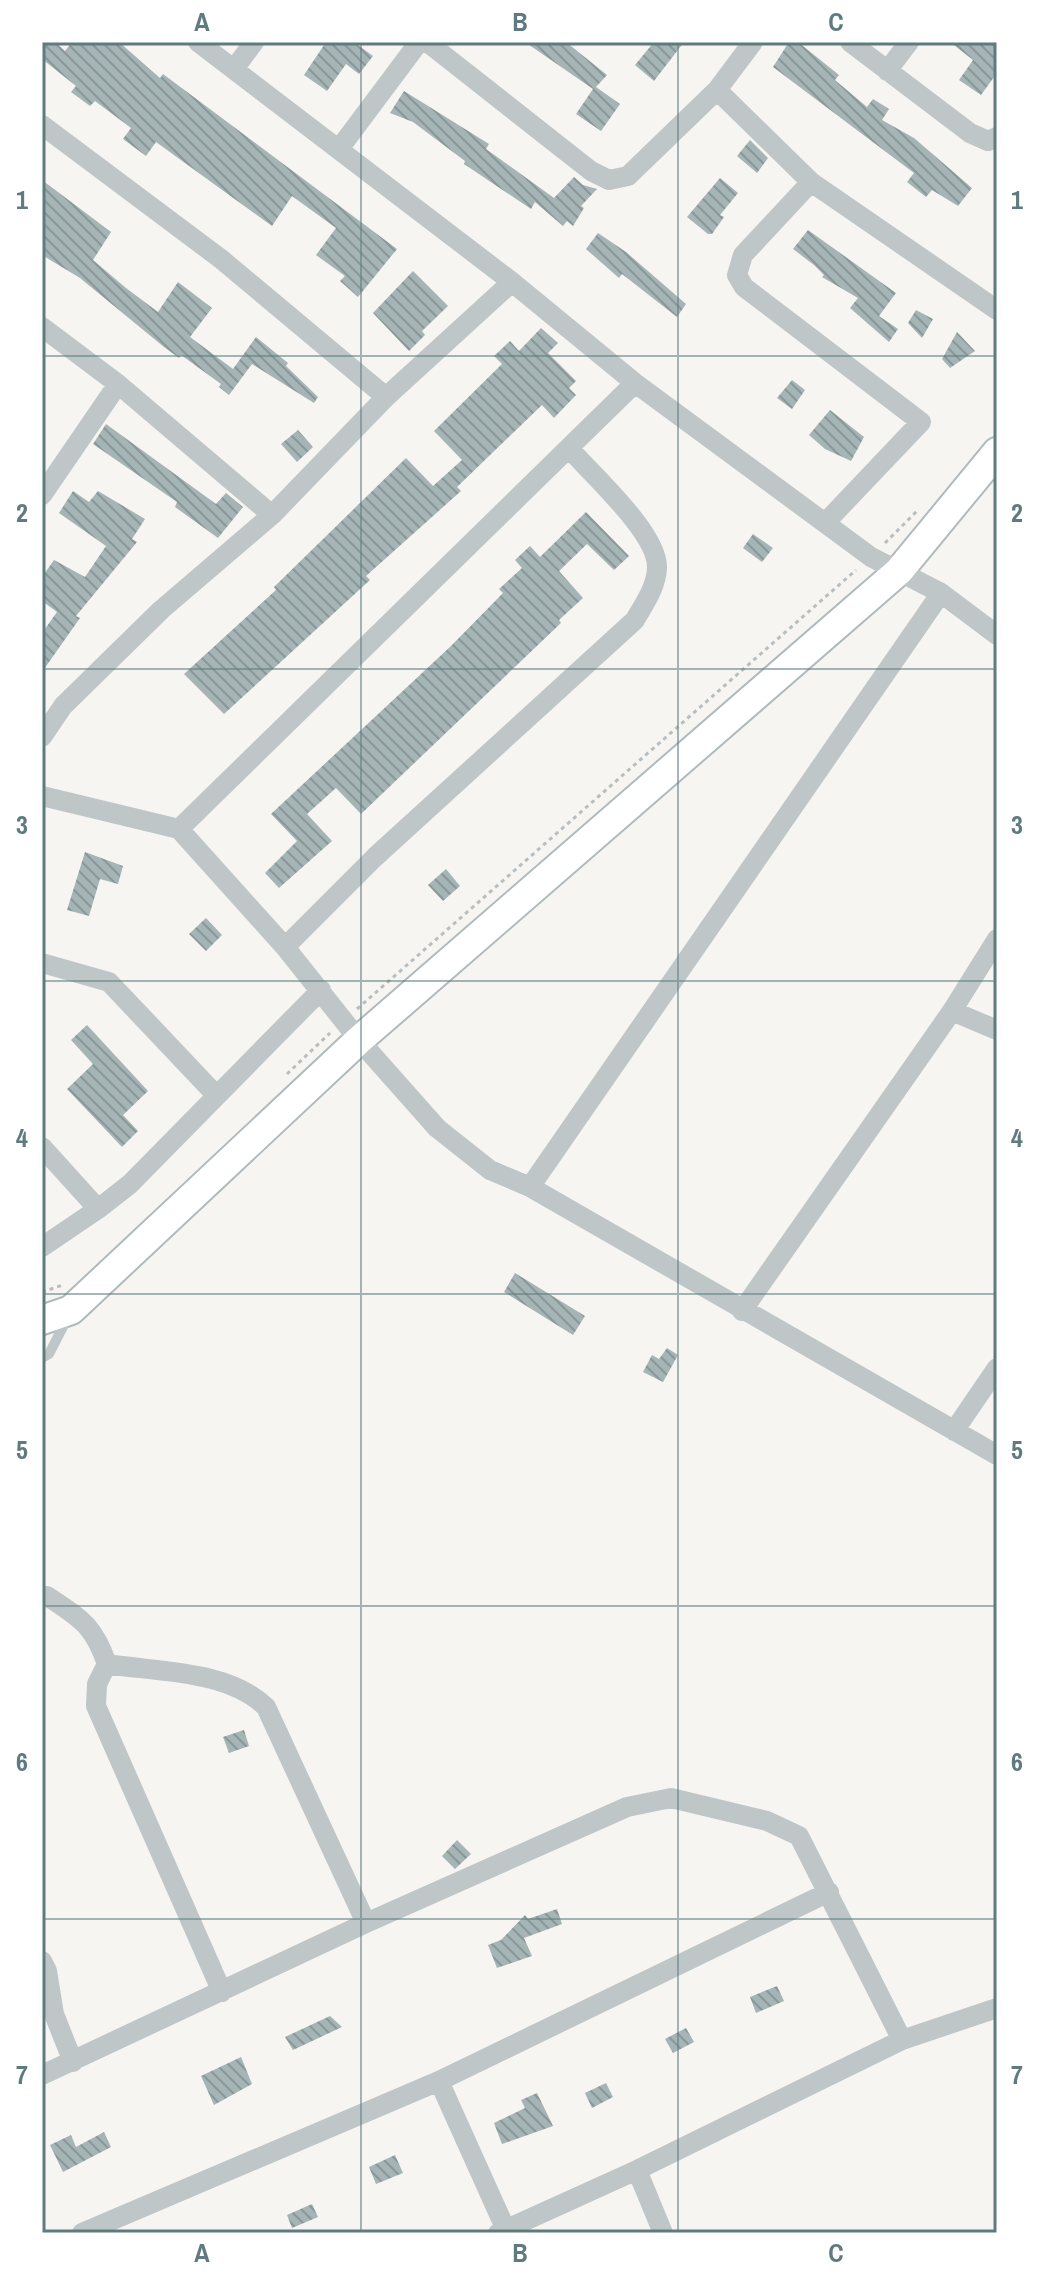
<svg xmlns="http://www.w3.org/2000/svg" width="1039" height="2275" font-family="'Archivo Narrow',sans-serif">
  <style>
    .building { fill: url(#building-back-hatch) }
    .lines { fill: none; stroke-linecap: round; stroke-linejoin: round }
    .secondary-casing { stroke: #b0babc; stroke-width: 32 }
    .path { stroke: #b8bebf; stroke-width: 3; stroke-dasharray: 4 4; stroke-linecap: butt }
    .lane { stroke: #bec6c7; stroke-width: 10 }
    .street { stroke: #bec6c7; stroke-width: 20 }
    .secondary { stroke: #fff; stroke-width: 28 }
    .grid { fill: none; stroke: #5f7b80; stroke-width: 2; stroke-opacity: 0.55 }
    .neatline { fill: none; stroke: #5f7b80; stroke-width: 3 }
    .grid-label { font-size: 26px; text-anchor: middle; font-weight: bold; fill: #5f7b80 }
  </style>
  <defs>
    <pattern id="building-back-hatch" width="6" height="6" patternUnits="userSpaceOnUse" patternTransform="scale(2)"><rect width="6" height="6" fill="#a5b4b5"/><path d="M-1 5l2 2M0 0l6 6M5-1l2 2" fill="none" stroke="#8a9798"/></pattern>
  </defs>
  <rect width="100%" height="100%" fill="#f6f5f2"/>
  <path class="building" d="M 42,42 L 55,42 L 65,51 L 72,42 L 119,42 L 160,78 L 163,74 L 397,249 L 358,297 L 340,281 L 345,276 L 316,255 L 336,228 L 292,196 L 272,226 L 156,142 L 146,156 L 123,139 L 131,128 L 95,101 L 90,106 L 71,92 L 76,86 L 42,59 Z
    M 326,42 L 354,42 L 373,56 L 359,74 L 346,64 L 327,91 L 304,75 Z
    M 525,42 L 566,42 L 607,75 L 596,87 L 620,104 L 601,131 L 576,114 L 593,89 Z
    M 654,42 L 684,42 L 654,81 L 635,65 Z
    M 789,42 L 798,42 L 839,75 L 835,80 L 867,107 L 873,99 L 889,109 L 882,120 L 914,138 L 972,188 L 958,206 L 932,190 L 926,197 L 907,182 L 914,173 L 773,67 Z
    M 950,42 L 997,42 L 997,73 L 981,95 L 959,80 L 973,60 Z
    M 404,91 L 489,144 L 486,149 L 554,198 L 574,177 L 583,185 L 597,189 L 581,206 L 584,208 L 573,226 L 567,221 L 563,226 L 535,202 L 531,209 L 464,164 L 465,161 L 413,122 L 390,113 Z
    M 750,140 L 768,158 L 757,173 L 737,156 Z
    M 720,178 L 738,193 L 720,215 L 724,217 L 712,234 L 708,234 L 687,217 Z
    M 42,180 L 111,232 L 93,260 L 126,288 L 158,312 L 178,282 L 212,308 L 190,337 L 233,369 L 256,337 L 288,363 L 286,366 L 318,397 L 314,403 L 252,364 L 229,395 L 219,387 L 221,384 L 181,355 L 179,358 L 164,347 L 80,278 L 42,255 Z
    M 808,230 L 896,293 L 879,316 L 898,329 L 889,342 L 850,308 L 858,298 L 822,277 L 824,275 L 814,265 L 793,249 Z
    M 598,233 L 626,252 L 686,304 L 677,317 L 622,274 L 619,278 L 586,249 Z
    M 413,271 L 448,306 L 422,331 L 425,335 L 409,351 L 373,313 Z
    M 916,310 L 933,319 L 922,338 L 908,323 Z
    M 541,328 L 558,343 L 548,353 L 576,381 L 569,388 L 576,395 L 554,418 L 542,405 L 457,487 L 461,491 L 366,576 L 370,580 L 224,714 L 184,674 L 276,590 L 274,587 L 406,458 L 433,486 L 462,460 L 434,431 L 502,364 L 494,356 L 510,341 L 519,351 Z
    M 957,332 L 975,351 L 950,368 L 942,359 Z
    M 792,380 L 805,390 L 792,409 L 777,398 Z
    M 830,410 L 864,437 L 851,461 L 825,449 L 809,435 Z
    M 106,424 L 216,504 L 226,493 L 243,507 L 218,538 L 175,507 L 177,502 L 93,444 Z
    M 298,430 L 313,447 L 297,462 L 281,444 Z
    M 73,491 L 89,502 L 98,491 L 145,519 L 132,539 L 137,542 L 76,616 L 80,618 L 42,672 L 42,633 L 57,612 L 42,601 L 42,577 L 54,560 L 85,577 L 106,546 L 59,513 Z
    M 586,512 L 629,556 L 614,570 L 587,544 L 559,571 L 583,598 L 559,620 L 561,623 L 361,814 L 336,788 L 307,814 L 332,841 L 279,888 L 265,873 L 297,841 L 271,814 L 451,646 L 503,593 L 499,589 L 522,568 L 515,560 L 530,546 L 540,557 Z
    M 753,534 L 773,548 L 762,562 L 743,548 Z
    M 85,852 L 123,866 L 118,884 L 100,879 L 89,916 L 67,910 Z
    M 446,869 L 460,886 L 443,901 L 428,885 Z
    M 206,918 L 222,935 L 206,951 L 189,934 Z
    M 87,1025 L 148,1091 L 123,1115 L 138,1131 L 122,1147 L 67,1089 L 93,1064 L 71,1040 Z
    M 515,1273 L 585,1316 L 573,1335 L 504,1292 Z
    M 667,1348 L 678,1355 L 663,1382 L 643,1372 L 652,1355 L 659,1359 Z
    M 244,1730 L 249,1746 L 229,1753 L 223,1737 Z
    M 457,1840 L 471,1854 L 455,1869 L 442,1856 Z
    M 557,1909 L 562,1924 L 524,1938 L 532,1956 L 497,1968 L 488,1945 L 501,1940 L 525,1915 L 528,1919 Z
    M 777,1986 L 784,2001 L 756,2013 L 750,1997 Z
    M 330,2016 L 342,2027 L 293,2050 L 285,2037 Z
    M 686,2028 L 694,2042 L 673,2053 L 665,2039 Z
    M 241,2057 L 252,2084 L 214,2105 L 201,2076 Z
    M 606,2083 L 613,2097 L 592,2108 L 585,2093 Z
    M 537,2093 L 553,2126 L 502,2144 L 494,2123 L 525,2108 L 521,2100 Z
    M 104,2132 L 111,2147 L 63,2172 L 50,2145 L 71,2135 L 76,2147 Z
    M 395,2155 L 403,2173 L 376,2184 L 369,2167 Z
    M 312,2204 L 318,2217 L 292,2228 L 287,2215 Z"/>
  <g class="lines">
    <g class="secondary-casing">
      <path id="secondary" d="M 42,1320 L 71,1310 L 359,1040 L 899,571 L 997,452"/>
    </g>
    <path class="path" d="M 885,543 L 919,509
      M 357,1009 L 856,570
      M 287,1074 L 330,1033
      M 42,1292 L 63,1285"/>
    <path class="lane" d="M 42,1358 L 49,1354 L 68,1317"/>
    <path class="street" d="M 198,42 L 512,282 L 635,383 L 871,557 L 941,593 L 997,635
      M 427,42 L 591,171 L 609,180 L 628,176 L 717,90 L 753,42
      M 850,42 L 970,133 L 988,141 L 997,137
      M 234,69 L 254,42
      M 887,71 L 909,42
      M 717,90 L 811,182 L 997,310
      M 42,125 L 221,259 L 386,397
      M 339,149 L 419,42
      M 811,182 L 743,255 L 737,275 L 744,287 L 921,422 L 825,523
      M 42,327 L 118,384 L 272,515
      M 42,495 L 118,384
      M 42,737 L 63,706 L 161,610 L 272,515 L 386,397 L 512,282
      M 42,796 L 179,829 L 285,947 L 359,1040 L 437,1128 L 490,1170 L 530,1187 L 997,1455
      M 179,829 L 635,383
      M 285,947 L 375,857 L 635,620 C 644,604 656,588 657,568 C 658,533 592,475 569,448
      M 42,963 L 109,982 L 215,1094
      M 952,1011 L 997,1030
      M 42,1147 L 98,1209 L 42,1247
      M 530,1187 L 941,593
      M 98,1209 L 130,1184 L 321,990
      M 742,1311 L 952,1011 L 997,939
      M 954,1431 L 997,1368
      M 42,1596 L 47,1596 C 81,1619 93,1624 107,1664
      M 42,1961 L 47,1971 L 54,2014 L 73,2062
      M 222,1992 L 96,1706 L 97,1684 L 107,1664 C 158,1672 228,1670 266,1707 L 366,1923
      M 42,2075 L 366,1923 L 627,1807 L 671,1798 L 767,1821 L 799,1836 L 902,2040
      M 439,2081 L 506,2230
      M 637,2170 L 663,2233
      M 82,2233 L 439,2081 L 829,1892
      M 498,2233 L 637,2170 L 902,2040 L 997,2008"/>
    <use href="#secondary" class="secondary"/>
  </g>
  <path class="grid" d="M 361,42 L 361,2233M 678,42 L 678,2233M 42,356 L 997,356M 42,669 L 997,669M 42,981 L 997,981M 42,1294 L 997,1294M 42,1606 L 997,1606M 42,1919 L 997,1919"/>
  <rect width="1039" height="2275" fill="none" stroke="#ffffff" stroke-width="88"/>
  <rect x="44" y="44" width="951" height="2187" class="neatline"/>
  <g class="grid-label">
    <text x="202" y="31">A</text>
    <text x="520" y="31">B</text>
    <text x="836" y="31">C</text>
    <text x="22" y="209">1</text>
    <text x="1017" y="209">1</text>
    <text x="22" y="522">2</text>
    <text x="1017" y="522">2</text>
    <text x="22" y="834">3</text>
    <text x="1017" y="834">3</text>
    <text x="22" y="1147">4</text>
    <text x="1017" y="1147">4</text>
    <text x="22" y="1459">5</text>
    <text x="1017" y="1459">5</text>
    <text x="22" y="1771">6</text>
    <text x="1017" y="1771">6</text>
    <text x="22" y="2084">7</text>
    <text x="1017" y="2084">7</text>
    <text x="202" y="2262">A</text>
    <text x="520" y="2262">B</text>
    <text x="836" y="2262">C</text>
  </g>
</svg>
